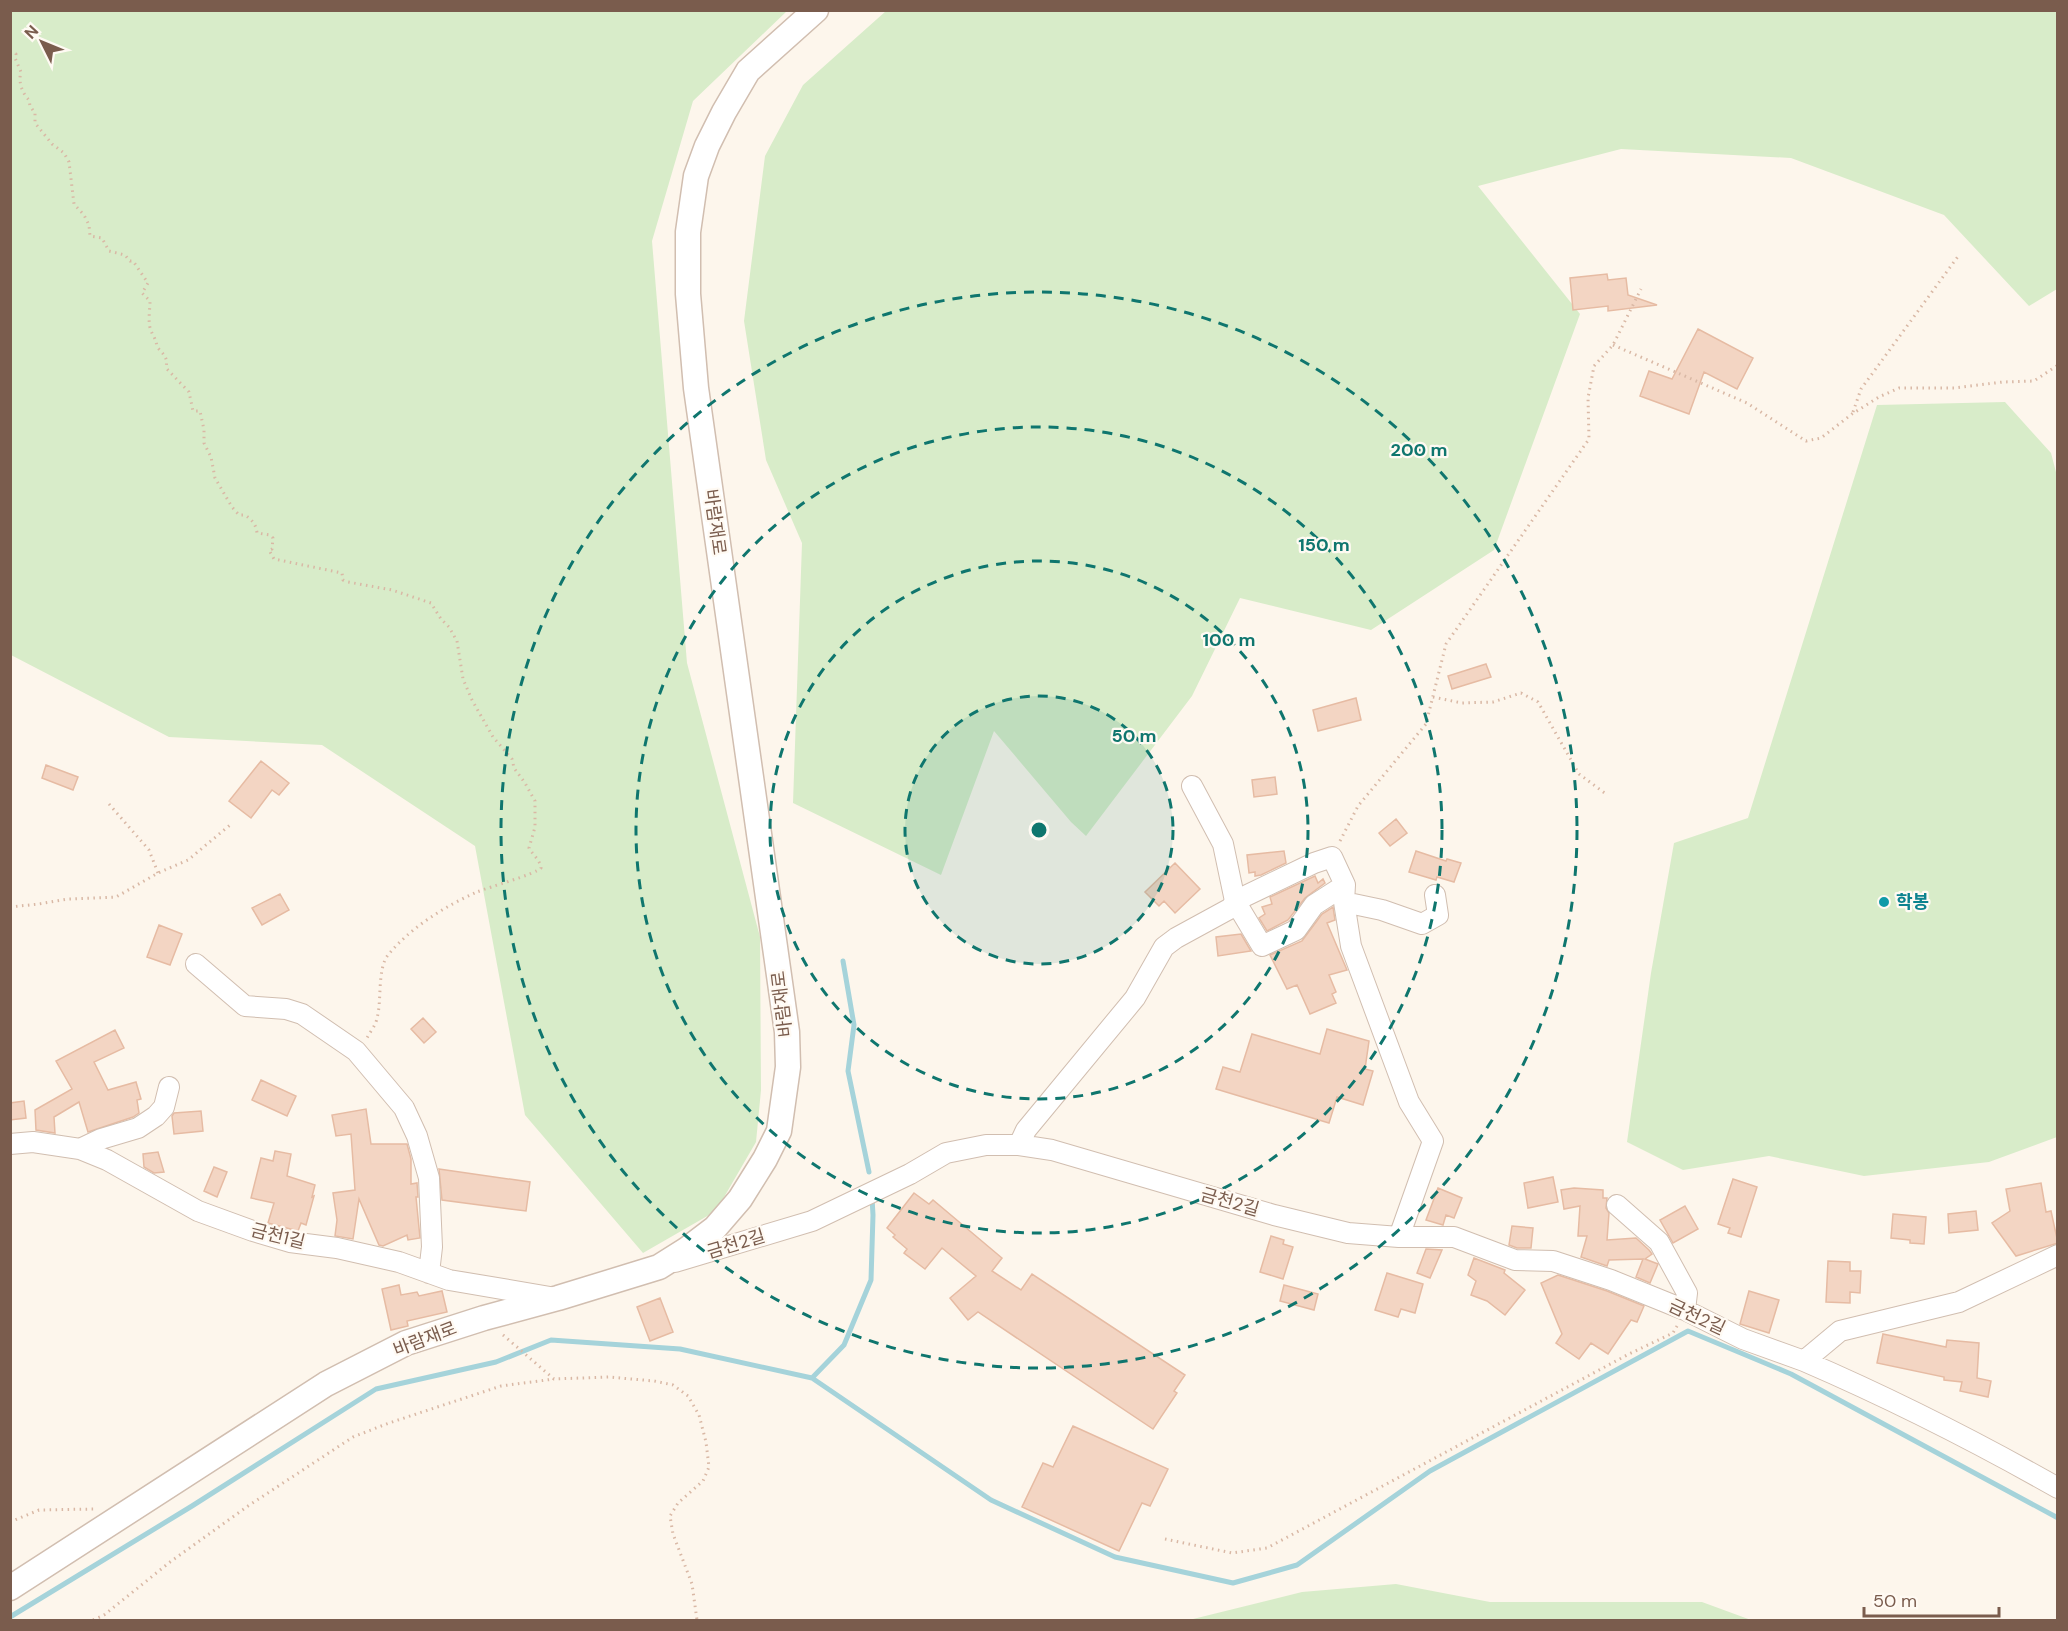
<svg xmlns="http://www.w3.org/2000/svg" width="2068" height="1631" font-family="'DM Sans','Noto Sans KR',sans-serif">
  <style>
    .green { fill: #d8ecc9 }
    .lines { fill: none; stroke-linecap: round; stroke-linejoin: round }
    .stream { stroke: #a5d3da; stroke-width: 5 }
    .building { fill: #f3d5c3; stroke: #e6bba3; stroke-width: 1.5 }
    .minor-casing { stroke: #d1beb0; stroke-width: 22 }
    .tertiary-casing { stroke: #d1beb0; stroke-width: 27 }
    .path { stroke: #d9b8a5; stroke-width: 3; stroke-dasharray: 1.5 4.5; stroke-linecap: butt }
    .minor { stroke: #fff; stroke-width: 20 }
    .tertiary { stroke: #fff; stroke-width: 24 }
    .ring { fill: none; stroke: #0f766e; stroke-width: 3; stroke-dasharray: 10 8 }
    .culture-dot { fill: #0f9aa8; stroke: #fffaf3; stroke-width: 2 }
    .labels { text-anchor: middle; stroke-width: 4.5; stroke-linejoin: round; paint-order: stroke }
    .street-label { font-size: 18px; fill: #7a5c4d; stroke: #fffaf3 }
    .culture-label { font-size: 18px; font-weight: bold; fill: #0d838f; stroke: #fffaf3; text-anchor: start }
    .centre { fill: #0f766e; stroke: #fffaf3; stroke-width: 3 }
    .ring-label { font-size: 18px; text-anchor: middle; font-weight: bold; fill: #0f766e; stroke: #fffaf3; stroke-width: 4.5; stroke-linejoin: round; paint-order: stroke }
  </style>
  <rect width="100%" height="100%" fill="#fdf6ec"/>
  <path class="green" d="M 10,11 L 787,11 L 693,101 L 652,241 L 687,663 L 760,937 L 761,1090 L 756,1142 L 716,1211 L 643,1253 L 525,1115 L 475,846 L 322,745 L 169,737 L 11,655 Z
    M 886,11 L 2057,11 L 2057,289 L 2029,306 L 1944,215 L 1791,158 L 1621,149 L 1478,186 L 1580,314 L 1494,550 L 1371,630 L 1240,598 L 1192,696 L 1086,836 L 1071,822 L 994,731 L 941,875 L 793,803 L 802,543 L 766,460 L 744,321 L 765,156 L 803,85 Z
    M 2005,402 L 2051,453 L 2057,476 L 2057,1137 L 1989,1162 L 1864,1176 L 1769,1156 L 1683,1170 L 1627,1142 L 1651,973 L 1674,843 L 1748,818 L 1877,405 Z
    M 1396,1584 L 1490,1602 L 1702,1602 L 1751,1620 L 1189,1620 L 1302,1592 Z"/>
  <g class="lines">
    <path class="stream" d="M 843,961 L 854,1025 L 848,1071 L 869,1172
      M 812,1378 L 844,1345 L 871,1280 L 873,1215 L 872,1198
      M 10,1617 L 192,1506 L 376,1389 L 496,1362 L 551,1340 L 680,1349 L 812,1378 L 991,1500 L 1115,1557 L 1233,1583 L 1297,1565 L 1430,1471 L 1688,1331 L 1791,1374 L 2058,1518"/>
  </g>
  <path class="building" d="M 1607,274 L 1608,280 L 1626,278 L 1628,295 L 1657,305 L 1608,311 L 1608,306 L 1573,310 L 1570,278 Z
    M 1698,329 L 1753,358 L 1737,389 L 1704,372 L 1689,414 L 1640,396 L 1649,371 L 1672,379 Z
    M 1486,664 L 1491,677 L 1452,689 L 1448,676 Z
    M 1356,698 L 1361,720 L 1318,731 L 1313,710 Z
    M 261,761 L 289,783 L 279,795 L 272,790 L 251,818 L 229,801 Z
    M 46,765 L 78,777 L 73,790 L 42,778 Z
    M 1275,777 L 1277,794 L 1254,797 L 1252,780 Z
    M 1396,819 L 1407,833 L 1390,846 L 1379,833 Z
    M 1284,851 L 1286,863 L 1261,875 L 1255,876 L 1255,872 L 1249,873 L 1247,855 Z
    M 1416,851 L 1446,861 L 1447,859 L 1461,863 L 1454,882 L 1437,877 L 1436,880 L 1409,872 Z
    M 1175,863 L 1200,889 L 1175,913 L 1164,901 L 1159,906 L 1145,892 Z
    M 1315,876 L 1318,883 L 1323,879 L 1325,883 L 1305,898 L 1288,920 L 1267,931 L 1259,918 L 1265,914 L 1262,907 L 1272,904 L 1270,897 Z
    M 280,894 L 289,910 L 262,925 L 252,908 Z
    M 1333,907 L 1335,920 L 1327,923 L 1347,970 L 1329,975 L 1336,992 L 1332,994 L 1336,1003 L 1310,1014 L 1297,985 L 1287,989 L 1270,955 L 1302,941 L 1322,914 Z
    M 159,925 L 182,934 L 170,965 L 147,957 Z
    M 1241,934 L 1251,951 L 1218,956 L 1216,937 Z
    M 423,1018 L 436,1032 L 424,1043 L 411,1029 Z
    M 1327,1029 L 1369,1041 L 1365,1069 L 1373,1071 L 1363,1105 L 1337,1097 L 1329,1123 L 1216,1089 L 1223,1067 L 1240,1072 L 1252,1034 L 1320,1054 Z
    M 115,1030 L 124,1048 L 94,1062 L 108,1090 L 136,1082 L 141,1099 L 137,1100 L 139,1113 L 133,1117 L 88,1132 L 79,1102 L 54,1117 L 55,1133 L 36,1130 L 35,1110 L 72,1089 L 56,1061 Z
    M 261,1080 L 296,1096 L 287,1116 L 252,1100 Z
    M 24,1101 L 26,1118 L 10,1120 L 10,1103 Z
    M 366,1109 L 371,1144 L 407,1144 L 411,1159 L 411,1184 L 417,1183 L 418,1197 L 416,1197 L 420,1238 L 408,1240 L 407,1235 L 383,1246 L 379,1245 L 359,1199 L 353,1239 L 335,1236 L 337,1220 L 333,1193 L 355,1190 L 351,1134 L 336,1136 L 332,1115 Z
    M 201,1111 L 203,1131 L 174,1134 L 172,1116 L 174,1113 Z
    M 275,1151 L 291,1154 L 287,1176 L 315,1185 L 312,1197 L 314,1196 L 306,1225 L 301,1223 L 298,1231 L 268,1223 L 274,1203 L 251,1198 L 261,1158 L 273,1161 Z
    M 158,1152 L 164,1172 L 154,1173 L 144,1167 L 143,1154 Z
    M 214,1167 L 227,1172 L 217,1197 L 204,1191 Z
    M 439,1169 L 530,1182 L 526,1211 L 442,1200 Z
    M 1553,1177 L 1558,1202 L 1528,1208 L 1524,1183 Z
    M 1733,1179 L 1757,1187 L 1741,1237 L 1728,1233 L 1730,1228 L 1718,1224 Z
    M 2041,1183 L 2046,1212 L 2051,1211 L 2058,1243 L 2016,1256 L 1992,1223 L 2010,1211 L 2006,1189 Z
    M 1438,1188 L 1462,1198 L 1454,1218 L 1446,1215 L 1443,1225 L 1426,1220 Z
    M 1574,1188 L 1603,1190 L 1603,1198 L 1607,1198 L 1606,1208 L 1609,1213 L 1607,1240 L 1636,1238 L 1649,1250 L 1652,1254 L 1645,1259 L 1658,1264 L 1650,1283 L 1636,1277 L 1643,1259 L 1609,1260 L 1607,1266 L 1581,1257 L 1587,1236 L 1578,1236 L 1580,1206 L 1564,1209 L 1561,1190 Z
    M 914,1193 L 929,1204 L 933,1200 L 1002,1258 L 992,1271 L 1021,1290 L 1032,1274 L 1185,1375 L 1174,1391 L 1177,1393 L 1153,1429 L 978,1312 L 968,1320 L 950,1298 L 976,1276 L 942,1248 L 925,1269 L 904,1253 L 907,1249 L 893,1237 L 895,1235 L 887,1228 Z
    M 1685,1206 L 1698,1229 L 1673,1243 L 1660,1220 Z
    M 1976,1211 L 1978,1230 L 1949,1233 L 1948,1214 Z
    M 1893,1214 L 1926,1217 L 1924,1244 L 1910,1243 L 1910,1240 L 1891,1238 Z
    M 1512,1226 L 1533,1228 L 1531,1248 L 1517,1248 L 1509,1245 Z
    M 1271,1236 L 1284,1240 L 1283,1244 L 1293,1247 L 1283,1279 L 1260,1272 Z
    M 1426,1249 L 1442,1250 L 1430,1278 L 1417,1273 Z
    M 1474,1258 L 1505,1270 L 1504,1273 L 1525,1290 L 1505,1315 L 1487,1301 L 1471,1295 L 1476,1281 L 1468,1275 Z
    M 1828,1261 L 1850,1262 L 1850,1271 L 1861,1271 L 1860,1293 L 1850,1292 L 1850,1303 L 1826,1302 Z
    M 1387,1273 L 1423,1284 L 1415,1313 L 1401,1309 L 1398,1317 L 1375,1310 Z
    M 1558,1275 L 1607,1291 L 1644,1306 L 1637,1322 L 1631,1320 L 1608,1354 L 1591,1343 L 1579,1359 L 1556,1343 L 1562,1334 L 1541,1283 Z
    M 399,1285 L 401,1295 L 417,1292 L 419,1296 L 442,1291 L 447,1312 L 407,1321 L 408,1326 L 391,1330 L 382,1289 Z
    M 1284,1285 L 1318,1294 L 1314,1310 L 1280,1301 Z
    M 1749,1291 L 1779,1300 L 1769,1333 L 1740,1324 Z
    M 660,1298 L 673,1332 L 650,1341 L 637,1307 Z
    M 1883,1334 L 1946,1347 L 1947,1340 L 1979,1343 L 1977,1378 L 1991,1381 L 1988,1397 L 1960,1391 L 1962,1382 L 1944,1380 L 1944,1377 L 1877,1363 Z
    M 1073,1426 L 1168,1469 L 1150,1506 L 1142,1503 L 1119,1551 L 1022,1507 L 1043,1463 L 1053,1467 Z"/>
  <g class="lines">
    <g class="minor-casing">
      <path id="minor" d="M 1192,786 L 1223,844 L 1235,901 L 1262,946 L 1296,930 L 1314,905 L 1345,885
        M 1344,902 L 1382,910 L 1422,924 L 1438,915 L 1435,895
        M 196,964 L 245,1006 L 286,1009 L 302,1014 L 356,1051 L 404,1108 L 417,1136 L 429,1178 L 432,1247 L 429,1273
        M 10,1144 L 33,1142 L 80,1149 L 107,1160 L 198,1211 L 253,1231 L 290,1242 L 337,1248 L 399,1262 L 449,1280 L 556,1298
        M 1019,1145 L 1026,1130 L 1135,998 L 1164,947 L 1176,938 L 1231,908 L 1235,901 L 1314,863 L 1332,857 L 1345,885 L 1344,902 L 1351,946 L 1409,1102 L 1433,1141 L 1399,1237
        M 80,1149 L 101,1139 L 138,1128 L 156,1116 L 164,1107 L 169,1087
        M 1617,1205 L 1659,1242 L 1687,1293 L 1685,1310
        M 675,1262 L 812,1221 L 910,1174 L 946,1153 L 986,1145 L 1019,1145 L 1052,1150 L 1274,1215 L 1348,1233 L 1399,1237 L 1454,1237 L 1515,1260 L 1553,1261 L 1611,1280 L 1685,1310 L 1743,1339 L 1804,1361 L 1840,1331 L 1959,1302 L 2058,1255
        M 1804,1361 C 1892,1399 1975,1441 2058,1488"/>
    </g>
    <g class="tertiary-casing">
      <path id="tertiary" d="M 10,1588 L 326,1384 L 406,1343 L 484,1318 L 558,1298 L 659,1267 L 686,1250 L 715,1228 L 740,1199 L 765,1159 L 779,1131 L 788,1067 L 787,1032 L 696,388 L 688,294 L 688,232 L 696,176 L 707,146 L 724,112 L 748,71 L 816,10"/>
    </g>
    <path class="path" d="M 10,51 L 16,54 L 15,58 L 21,72 C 18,81 22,93 29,100 L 30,106 L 35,113 L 35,123 L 52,144 L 64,153 L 69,162 L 74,204 L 84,215 L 89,225 L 90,236 L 102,238 L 109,251 L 125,255 L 130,261 L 133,261 L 148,283 L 142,293 L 150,301 C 150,311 147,324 152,333 C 155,339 156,340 157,347 C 164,355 168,357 166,368 L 189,392 L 193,411 L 200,411 L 204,430 L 204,443 L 211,457 L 215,478 L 232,507 L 239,515 L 245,515 C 252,520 256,524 257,533 L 270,535 L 273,538 L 272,549 L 269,550 L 274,559 L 342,573 L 343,580 L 348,582 L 392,590 L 431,603 L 441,619 L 449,627 L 457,641 L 463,679 L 472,700 L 493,737 L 512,759 L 514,768 L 525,783 L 535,801 L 535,827 L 529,848 C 533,855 540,860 541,868 C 536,874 489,887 477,892 C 445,906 410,928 388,955 C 377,969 382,1001 377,1018 C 376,1025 370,1032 367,1038
      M 1613,345 L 1747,403 L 1806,441 L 1821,438 L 1852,414 L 1879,397 L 1899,388 L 1954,388 L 2003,382 L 2034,381 L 2058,365
      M 1853,412 L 1861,389 L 1959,255
      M 1433,697 L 1462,703 L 1493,702 L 1521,693 L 1538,702 L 1579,774 L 1606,794
      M 109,804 L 149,850 L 158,873
      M 1340,841 L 1358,806 L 1426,724 L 1446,644 L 1589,439 L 1588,398 L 1594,366 L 1613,345 L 1641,289
      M 10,907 L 39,904 L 68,899 L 116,897 L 158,873 L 188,860 L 230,825
      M 503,1335 L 554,1379 L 609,1377 L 654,1381 L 673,1385 L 688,1396 L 699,1415 L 706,1442 L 709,1467 L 703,1481 L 678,1503 L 670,1516 L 673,1534 L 692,1584 L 697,1620
      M 10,1522 L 39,1510 L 94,1509
      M 1165,1539 L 1232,1553 L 1267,1548 L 1629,1354 L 1673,1333 L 1677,1326
      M 93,1620 L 104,1615 L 170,1562 L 248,1506 L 353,1437 L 389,1423 L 501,1386 L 554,1379"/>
    <use href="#minor" class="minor"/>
    <use href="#tertiary" class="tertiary"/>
  </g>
  <circle cx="1039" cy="830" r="134" fill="#0f766e" fill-opacity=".12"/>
  <g class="ring">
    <circle cx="1039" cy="830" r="134"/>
    <circle cx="1039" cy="830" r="269"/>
    <circle cx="1039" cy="830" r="403"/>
    <circle cx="1039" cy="830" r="538"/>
  </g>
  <circle class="culture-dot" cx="1884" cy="902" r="6"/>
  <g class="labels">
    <g class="street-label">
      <text transform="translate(715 522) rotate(82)" y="6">바람재로</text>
      <text transform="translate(782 1004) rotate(-97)" y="6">바람재로</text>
      <text transform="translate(1230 1202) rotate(16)" y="6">금천2길</text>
      <text transform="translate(278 1236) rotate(14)" y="6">금천1길</text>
      <text transform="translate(736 1244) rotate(-17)" y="6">금천2길</text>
      <text transform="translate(1697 1317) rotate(25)" y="6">금천2길</text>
      <text transform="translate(425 1339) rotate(-21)" y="6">바람재로</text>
    </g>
    <g class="culture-label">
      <text x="1896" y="908">학봉</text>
    </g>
  </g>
  <circle cx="1039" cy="830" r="9" class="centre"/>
  <g class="ring-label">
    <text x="1419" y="456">200 m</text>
    <text x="1324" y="551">150 m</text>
    <text x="1229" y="646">100 m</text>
    <text x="1134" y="742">50 m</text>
  </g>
  <rect width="2068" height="1631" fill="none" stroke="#7a5c4d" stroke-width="24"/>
  <g transform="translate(42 42) rotate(313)" stroke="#fffaf3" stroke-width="4.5" paint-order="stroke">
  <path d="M0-4.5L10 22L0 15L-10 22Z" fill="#7a5c4d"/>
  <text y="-9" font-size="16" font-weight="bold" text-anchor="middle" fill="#7a5c4d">N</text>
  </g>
  <path d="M1864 1607v9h135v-9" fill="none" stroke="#7a5c4d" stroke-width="3"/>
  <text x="1873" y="1607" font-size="18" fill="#7a5c4d" stroke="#fffaf3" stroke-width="4.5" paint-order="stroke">50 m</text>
</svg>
